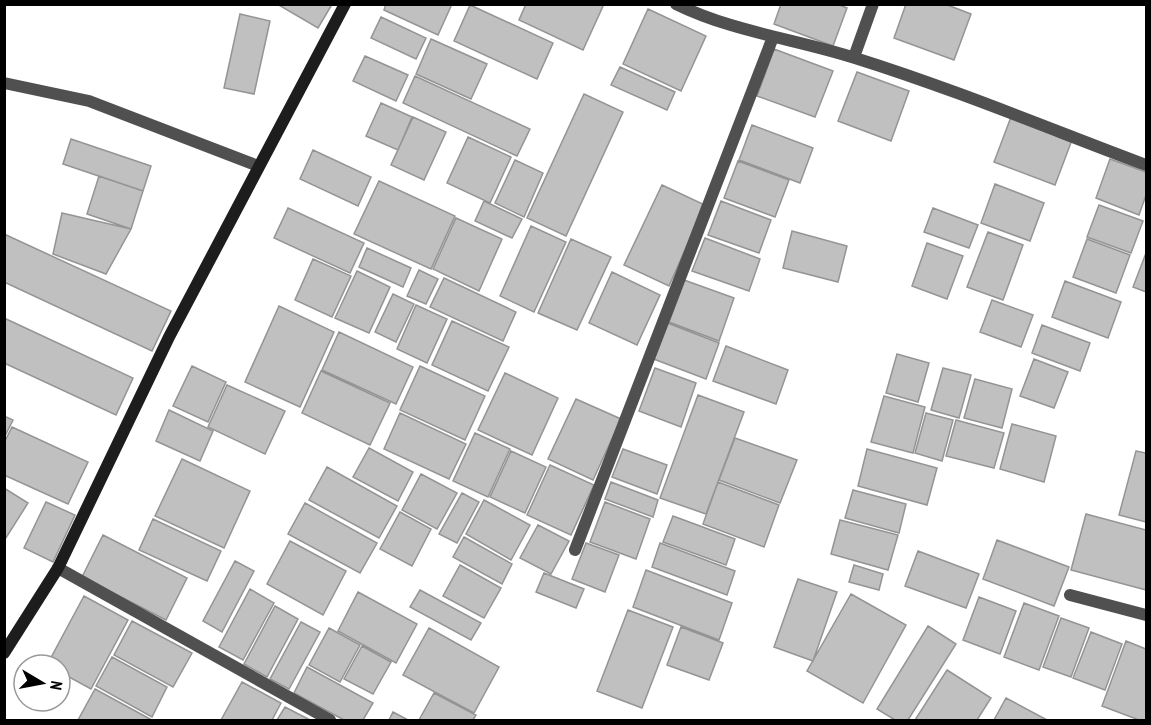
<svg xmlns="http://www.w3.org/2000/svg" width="1151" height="725" font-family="'PT Sans Narrow',sans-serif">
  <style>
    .building { fill: #c0c0c0; stroke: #949494; stroke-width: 1.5 }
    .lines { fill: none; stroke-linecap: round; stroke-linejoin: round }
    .street { stroke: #505050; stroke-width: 12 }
    .secondary { stroke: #1d1d1d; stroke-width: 12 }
  </style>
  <rect width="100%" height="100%" fill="#fff"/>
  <path class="building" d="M 277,4 L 329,4 L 331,6 L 318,28 Z
    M 386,4 L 452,4 L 438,35 L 384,10 Z
    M 526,4 L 604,4 L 583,50 L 519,20 Z
    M 781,4 L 837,4 L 847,8 L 833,46 L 774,24 Z
    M 906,4 L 945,4 L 971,14 L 954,60 L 894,38 Z
    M 470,5 L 553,43 L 537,79 L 454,41 Z
    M 648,9 L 706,36 L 681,91 L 623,64 Z
    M 240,14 L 270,21 L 254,94 L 224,88 Z
    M 381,17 L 426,38 L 416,59 L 371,38 Z
    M 431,39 L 487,64 L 471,99 L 416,74 Z
    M 774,49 L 833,71 L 815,117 L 757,96 Z
    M 365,56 L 408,75 L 396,101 L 353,81 Z
    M 620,67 L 675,92 L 667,110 L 611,85 Z
    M 857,72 L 909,91 L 891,141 L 838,121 Z
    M 415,76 L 530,129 L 517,156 L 403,103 Z
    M 584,94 L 623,112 L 566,236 L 527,218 Z
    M 381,103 L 412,117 L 398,150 L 366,136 Z
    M 413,117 L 446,132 L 424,180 L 391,165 Z
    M 1011,117 L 1072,140 L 1055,185 L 994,162 Z
    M 752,125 L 813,148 L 800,183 L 739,160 Z
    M 468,137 L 511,157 L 490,203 L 447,183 Z
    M 71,139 L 151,166 L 143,191 L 63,164 Z
    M 313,150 L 371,177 L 358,206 L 300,179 Z
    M 1110,159 L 1146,172 L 1146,195 L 1139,215 L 1096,198 Z
    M 515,160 L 543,173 L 524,217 L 495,203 Z
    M 738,161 L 789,180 L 775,217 L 724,198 Z
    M 99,176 L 143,191 L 131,229 L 87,214 Z
    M 379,181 L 455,216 L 431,269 L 354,234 Z
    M 995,184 L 1044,203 L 1030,241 L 981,223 Z
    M 662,185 L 705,205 L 669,286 L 624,265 Z
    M 484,201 L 522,219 L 512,238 L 475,221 Z
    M 721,201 L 771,220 L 759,253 L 708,235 Z
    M 1099,205 L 1143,221 L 1131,253 L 1087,237 Z
    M 288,208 L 364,243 L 350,273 L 274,238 Z
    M 933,208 L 978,225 L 969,248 L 924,232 Z
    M 62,213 L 131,229 L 106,274 L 53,254 Z
    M 456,218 L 502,239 L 479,291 L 433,269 Z
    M 531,226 L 566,242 L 534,312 L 500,296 Z
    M 792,231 L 847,246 L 838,282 L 783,268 Z
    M 988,232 L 1023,245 L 1003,300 L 967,287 Z
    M 4,234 L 171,311 L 152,351 L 4,282 Z
    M 705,238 L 760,259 L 749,291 L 692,271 Z
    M 571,239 L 611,257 L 577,330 L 538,313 Z
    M 1087,239 L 1130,255 L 1116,293 L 1073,277 Z
    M 927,243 L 963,256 L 947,299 L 912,286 Z
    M 367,248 L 411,268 L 403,287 L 359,267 Z
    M 1146,253 L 1146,292 L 1133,287 Z
    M 313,259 L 351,276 L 332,317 L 295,300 Z
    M 419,270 L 438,279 L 426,304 L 407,296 Z
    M 357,271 L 390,287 L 369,333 L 335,318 Z
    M 612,272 L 660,295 L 637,345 L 589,323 Z
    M 444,278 L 516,312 L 503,341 L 430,307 Z
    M 684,280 L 734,298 L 719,341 L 669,322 Z
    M 1065,281 L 1121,302 L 1108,338 L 1052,317 Z
    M 393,294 L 414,304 L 396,342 L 375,332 Z
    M 992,300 L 1033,315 L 1021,347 L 980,332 Z
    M 416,305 L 447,319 L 427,363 L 397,349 Z
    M 279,306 L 334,332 L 300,407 L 245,382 Z
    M 4,318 L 133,378 L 116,415 L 4,363 Z
    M 452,321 L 509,347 L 488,391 L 432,365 Z
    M 665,322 L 719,343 L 706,379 L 651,358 Z
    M 1042,325 L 1090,343 L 1080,371 L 1032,353 Z
    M 339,332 L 413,367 L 396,404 L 322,370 Z
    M 726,346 L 788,370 L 776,404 L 713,381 Z
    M 897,354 L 929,363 L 918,402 L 886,393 Z
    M 1034,359 L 1068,372 L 1054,408 L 1020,396 Z
    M 192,366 L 226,382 L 208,422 L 173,406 Z
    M 420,366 L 485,396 L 465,440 L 400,410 Z
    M 655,368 L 696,383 L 681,427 L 639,411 Z
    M 943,368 L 971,375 L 959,418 L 931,410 Z
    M 321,371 L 390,403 L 370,445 L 302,413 Z
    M 505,373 L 558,398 L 532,455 L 478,430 Z
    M 975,379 L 1012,389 L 1002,428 L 964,418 Z
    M 227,385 L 285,411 L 265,454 L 208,427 Z
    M 698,395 L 744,412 L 706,514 L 660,498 Z
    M 884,396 L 925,407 L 913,453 L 871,442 Z
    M 576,399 L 621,419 L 593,480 L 548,459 Z
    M 169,410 L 213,431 L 200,461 L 156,441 Z
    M 400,413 L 466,444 L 449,479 L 384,449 Z
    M 926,413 L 953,420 L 942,461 L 915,453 Z
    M 4,416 L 13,420 L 4,438 Z
    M 956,420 L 1004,433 L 994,468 L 946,456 Z
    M 1012,424 L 1056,436 L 1044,482 L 1000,469 Z
    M 12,427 L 88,462 L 68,504 L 4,475 L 4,443 Z
    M 475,433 L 510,449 L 488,497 L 453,481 Z
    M 735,438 L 797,460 L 780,503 L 719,480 Z
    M 369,448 L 413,472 L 398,501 L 353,477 Z
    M 623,449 L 667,465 L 657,494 L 612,477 Z
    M 867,449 L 937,468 L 927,505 L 858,486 Z
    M 511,451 L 546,467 L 525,513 L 490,497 Z
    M 1136,451 L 1146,453 L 1146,522 L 1119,515 Z
    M 182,459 L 250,491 L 224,548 L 155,516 Z
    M 550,465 L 594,485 L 571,535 L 527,515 Z
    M 327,467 L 397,506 L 379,538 L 309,500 Z
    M 421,474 L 457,493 L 437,529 L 402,510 Z
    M 611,482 L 658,500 L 653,517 L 605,499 Z
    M 718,482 L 779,505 L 764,547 L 703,524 Z
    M 4,488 L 28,503 L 4,541 Z
    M 853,490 L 906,504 L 899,533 L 845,518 Z
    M 462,493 L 479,502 L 457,543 L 439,534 Z
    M 484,500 L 530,525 L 511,560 L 466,534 Z
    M 46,502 L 75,515 L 53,562 L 24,548 Z
    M 605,502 L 650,519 L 636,559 L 590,542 Z
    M 305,503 L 377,543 L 360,573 L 288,534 Z
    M 400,512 L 431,529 L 412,566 L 380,549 Z
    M 1086,514 L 1146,530 L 1146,590 L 1071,570 Z
    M 673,516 L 735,539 L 726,565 L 663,542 Z
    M 153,519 L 221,551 L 207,581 L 139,550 Z
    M 840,520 L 898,535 L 888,570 L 831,554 Z
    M 538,525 L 569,541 L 551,574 L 520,558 Z
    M 103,535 L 187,578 L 166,620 L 82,577 Z
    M 464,537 L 512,564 L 502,584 L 453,557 Z
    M 997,540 L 1069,567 L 1054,606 L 983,579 Z
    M 290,541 L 346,571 L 323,615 L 267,584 Z
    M 586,543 L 619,555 L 605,592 L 572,579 Z
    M 660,543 L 735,571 L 727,595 L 652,567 Z
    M 918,551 L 979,574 L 966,608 L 905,586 Z
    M 235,561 L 254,571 L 222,632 L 203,621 Z
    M 460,565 L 501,588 L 484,618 L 443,596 Z
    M 854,565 L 883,574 L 879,590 L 849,582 Z
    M 646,570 L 732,603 L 719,640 L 633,607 Z
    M 544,573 L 584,589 L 576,608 L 536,592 Z
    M 798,579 L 837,592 L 813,661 L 774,647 Z
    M 250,589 L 274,603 L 243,660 L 219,647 Z
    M 420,590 L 481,623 L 471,640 L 410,607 Z
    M 358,592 L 417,624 L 396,663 L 338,631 Z
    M 851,594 L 906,625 L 863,703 L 807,671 Z
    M 84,596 L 128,620 L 91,689 L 60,672 L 60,665 L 47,665 Z
    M 979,597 L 1016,611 L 1000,654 L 963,640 Z
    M 1024,603 L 1059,616 L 1039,670 L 1004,657 Z
    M 275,606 L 298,619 L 267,677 L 244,664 Z
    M 628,610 L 673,627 L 642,708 L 597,691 Z
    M 1061,618 L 1089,628 L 1071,677 L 1043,667 Z
    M 132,621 L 192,653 L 173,687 L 114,655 Z
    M 301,622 L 320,632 L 289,689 L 270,679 Z
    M 928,626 L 956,644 L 908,720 L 895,720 L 877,709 Z
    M 681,627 L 723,643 L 709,680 L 667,665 Z
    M 329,628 L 360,645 L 340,682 L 309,665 Z
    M 429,628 L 499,667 L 474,713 L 403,675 Z
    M 1091,632 L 1122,644 L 1105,690 L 1073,678 Z
    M 1126,641 L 1146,649 L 1146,720 L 1139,720 L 1102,706 Z
    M 362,646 L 391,662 L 373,694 L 344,679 Z
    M 112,657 L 167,687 L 152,717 L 96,686 Z
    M 307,667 L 373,703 L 363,720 L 344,720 L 294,693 Z
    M 947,670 L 991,698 L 977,720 L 915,720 Z
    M 242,682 L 281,703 L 272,720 L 221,720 Z
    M 95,689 L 150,719 L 149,720 L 78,720 Z
    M 434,693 L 476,715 L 473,720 L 419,720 Z
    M 1006,698 L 1047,720 L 994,720 Z
    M 285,707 L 310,720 L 277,720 Z
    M 393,712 L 408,720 L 389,720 Z"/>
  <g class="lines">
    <path class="street" d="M 676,4 C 733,32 796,39 855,58 C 954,89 1050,129 1146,165
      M 854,57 L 873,4
      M 4,83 L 89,101 L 258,166
      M 575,550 L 773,37
      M 58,568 L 330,720
      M 1070,595 L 1146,615"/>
    <path class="secondary" d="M 4,653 L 58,568 L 169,337 L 345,4"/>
  </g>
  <rect width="1151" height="725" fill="none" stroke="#000000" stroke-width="12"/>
  <g transform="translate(42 683) rotate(100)"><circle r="28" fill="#ffffff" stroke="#999999" stroke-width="1.5"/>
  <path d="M0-4.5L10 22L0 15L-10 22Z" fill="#000000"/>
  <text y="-9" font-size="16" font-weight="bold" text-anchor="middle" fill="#000000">N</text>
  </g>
</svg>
